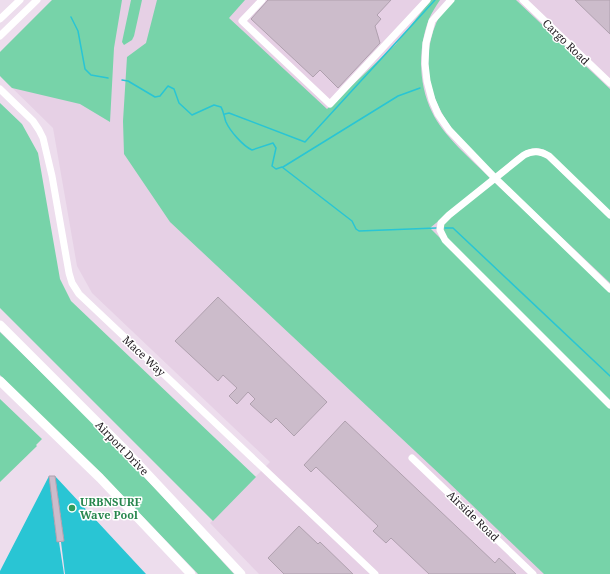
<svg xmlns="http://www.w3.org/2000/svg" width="610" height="574" font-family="'Noto Serif',serif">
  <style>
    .built { fill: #e6d0e5 }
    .green { fill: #77d3a9 }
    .water { fill: #29c5d4 }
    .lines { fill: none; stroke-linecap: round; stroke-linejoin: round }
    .stream { stroke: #29c5d4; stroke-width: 1.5 }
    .building { fill: #ccbccb; stroke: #afa0ae }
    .minor { stroke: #fff; stroke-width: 7 }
    .major { stroke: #fff; stroke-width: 9 }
    .leisure-dot { fill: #2e9e5b; stroke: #fff; stroke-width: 1.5 }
    .labels { text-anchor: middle; stroke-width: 3; stroke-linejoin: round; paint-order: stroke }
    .street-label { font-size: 11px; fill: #201b20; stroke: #fff }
    .leisure-label { font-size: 11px; font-weight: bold; fill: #27864d; stroke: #fff; text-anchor: start }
  </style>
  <rect width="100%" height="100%" fill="#eddded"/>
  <path class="built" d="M 52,0 L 610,0 L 610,574 L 259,574 L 210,523 L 270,462 L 92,293 L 77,266 L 53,128 L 0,76 L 0,52 Z"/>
  <path class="green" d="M 52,0 L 122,0 L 114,48 L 110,122 L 80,104 L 12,88 L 0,76 L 0,52 Z
    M 131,0 L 142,0 L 134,36 L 132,40 L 124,45 L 122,42 Z
    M 157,0 L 245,0 L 229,18 L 327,109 L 396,44 L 431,0 L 440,0 C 436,6 432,12 429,19 C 418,47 418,84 432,112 C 444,137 471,159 490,178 L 430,228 L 610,408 L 610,574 L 544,574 L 446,480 L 170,222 L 124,154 L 123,121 L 127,57 L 146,43 Z
    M 449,0 L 516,0 L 610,89 L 610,211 L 545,150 C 526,142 510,163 496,174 C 479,158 461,142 448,123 C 421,83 422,39 449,0 Z
    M 0,103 L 22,124 L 38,153 L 60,279 L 71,301 L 256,477 L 213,521 L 0,308 Z
    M 534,154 L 545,157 L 610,218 L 610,283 L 499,178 L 522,159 Z
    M 494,182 L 610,292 L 610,402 L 447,238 L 443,229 L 444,223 Z
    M 0,332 L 85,415 L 162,496 L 234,574 L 198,574 L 102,474 L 36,412 L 0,375 Z
    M 0,399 L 42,439 L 36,445 L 37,446 L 0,482 Z"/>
  <path class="water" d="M 49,476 L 57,542 L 59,542 L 64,574 L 0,574 L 0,571 Z
    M 55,476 L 146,574 L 65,574 L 61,542 L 64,541 Z"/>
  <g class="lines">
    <path class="stream" d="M 71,17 L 78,31 L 85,69 L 91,75 L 108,78
      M 122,80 L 128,81 L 155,97 L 160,96 L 168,86 L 174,89 L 179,103 L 192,115 L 214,105 L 221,107 C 224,112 224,117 226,122 C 230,131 243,146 252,150 L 273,143 L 276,148 L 272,166 L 276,169 L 282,167 L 352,221 L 356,229 L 359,231 L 436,228
      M 225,114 L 229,113 L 305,142 L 435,0
      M 283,167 L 398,96 L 420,88
      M 445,228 L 453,228 L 610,376"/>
  </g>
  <path class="building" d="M 268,0 L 391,0 L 377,15 L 381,19 L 375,26 L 380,43 L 338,88 L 320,70 L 313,77 L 251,19 Z
    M 575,0 L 610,0 L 610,34 Z
    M 218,297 L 327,402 L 294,436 L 276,418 L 271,423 L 250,404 L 255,399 L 248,392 L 237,404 L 229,396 L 237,388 L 223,375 L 218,381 L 175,341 Z
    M 345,421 L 495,563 L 499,558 L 516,574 L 429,574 L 391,538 L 386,543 L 373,531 L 378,526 L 316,467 L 311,472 L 304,465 Z
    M 49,476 L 55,476 L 64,541 L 57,542 Z
    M 299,526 L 318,544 L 320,542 L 353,574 L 284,574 L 268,558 Z"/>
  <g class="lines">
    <path class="minor" d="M 262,0 L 242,21 L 330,104 L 427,0
      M 451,0 L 432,21 L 426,43 L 425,64 L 427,81 L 432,100 L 438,114 L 449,130 L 493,176 L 610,289
      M 523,0 L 610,83
      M 0,19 L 20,0
      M 0,36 L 37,0
      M 0,89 L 33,121 L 39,130 L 43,138 L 52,176 L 69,273 L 72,283 L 79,294 L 375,574
      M 610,215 L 549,156 C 540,151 533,150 524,155 L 449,215 L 441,223 L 440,230 L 445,240 L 610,405
      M 412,458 L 533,574"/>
    <path class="major" d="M 0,325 L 125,450 L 241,574
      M 0,381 L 100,478 L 191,574"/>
  </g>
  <circle class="leisure-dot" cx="72" cy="508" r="4"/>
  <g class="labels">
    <g class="street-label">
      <text transform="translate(566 42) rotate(44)" y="4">Cargo Road</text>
      <text transform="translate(144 356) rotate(43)" y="4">Mace Way</text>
      <text transform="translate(122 448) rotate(46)" y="4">Airport Drive</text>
      <text transform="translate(473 516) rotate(44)" y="4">Airside Road</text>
    </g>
    <g class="leisure-label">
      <text x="80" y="506">URBNSURF<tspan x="80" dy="13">Wave Pool</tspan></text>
    </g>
  </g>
</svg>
